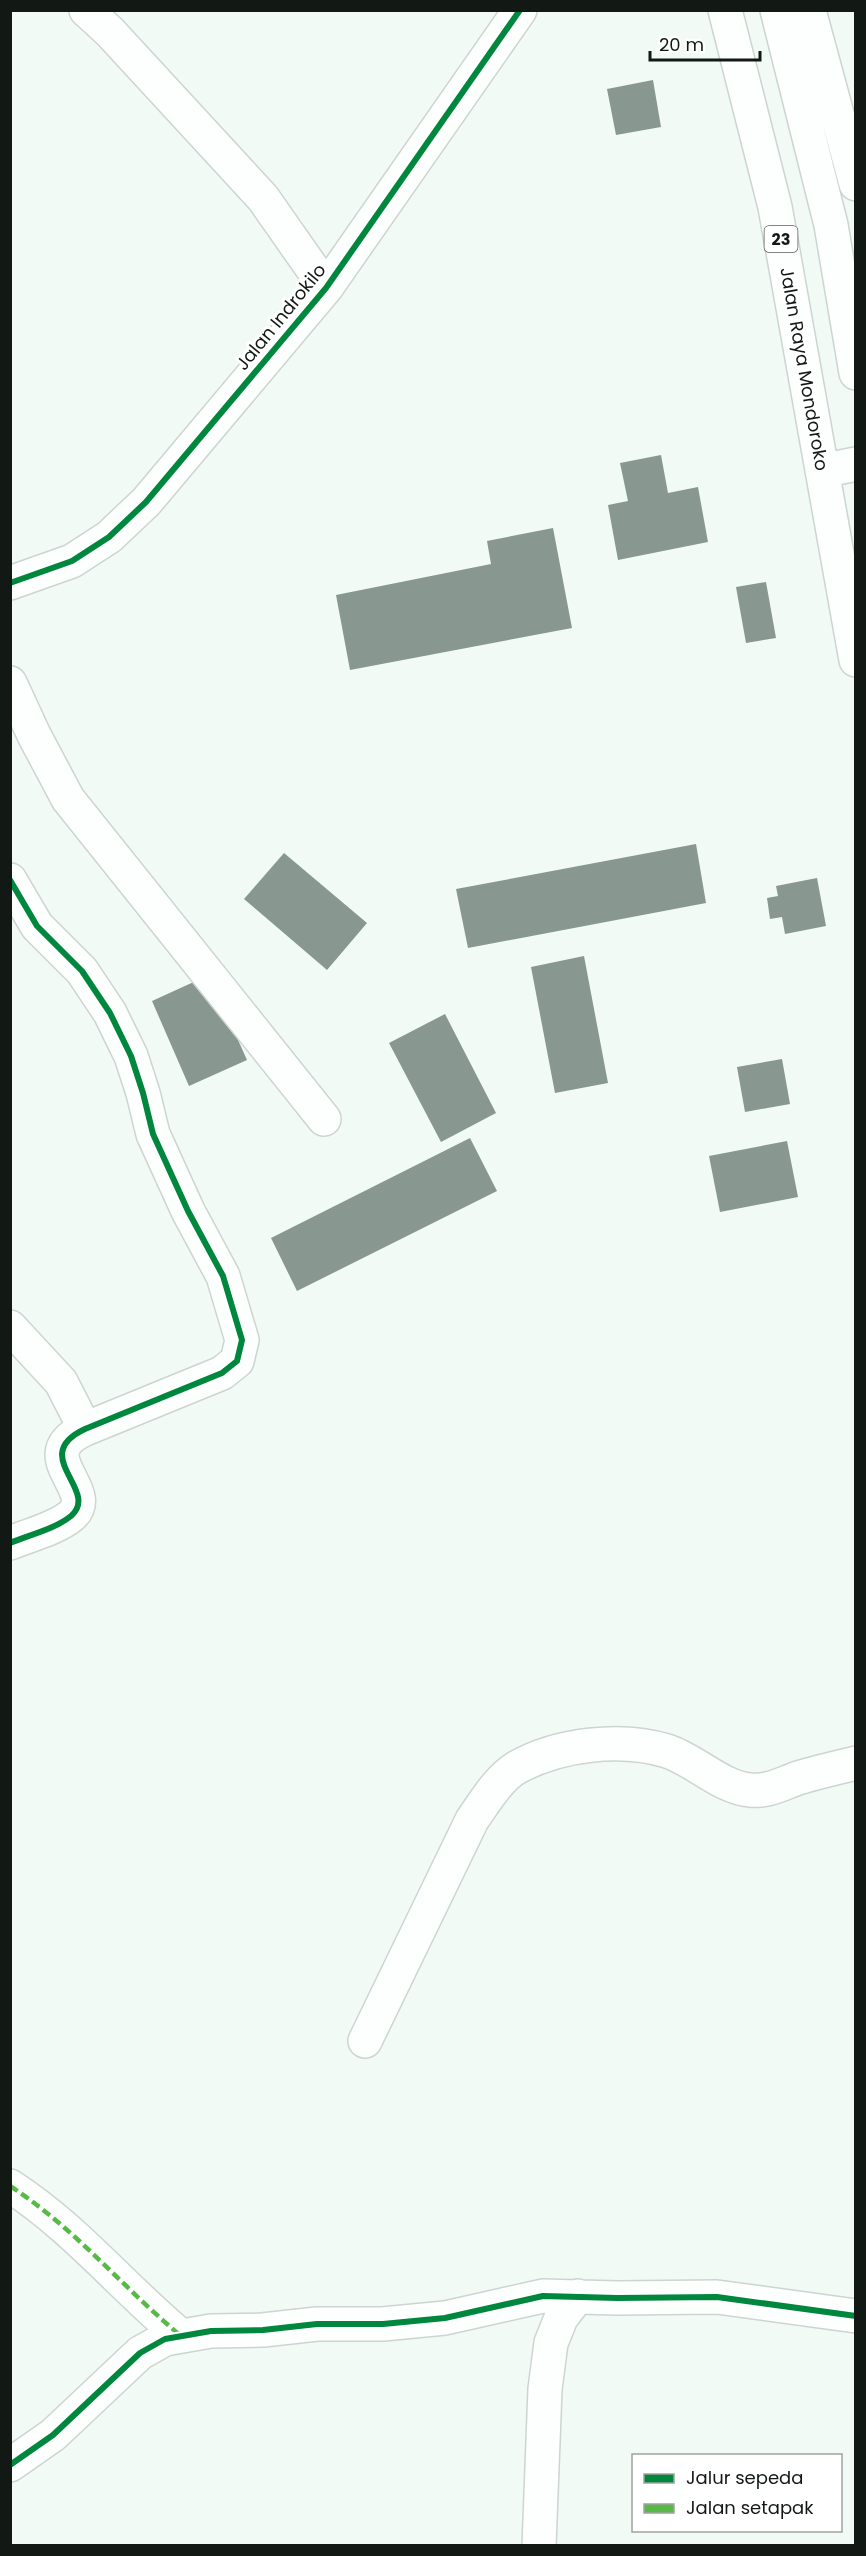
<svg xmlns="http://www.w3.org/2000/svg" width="866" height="2556" font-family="Poppins,sans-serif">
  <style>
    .building { fill: #88978f }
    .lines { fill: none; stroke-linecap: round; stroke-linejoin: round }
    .minor-casing { stroke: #cdd5d0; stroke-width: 36 }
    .highway-casing { stroke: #cdd5d0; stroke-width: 36 }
    .minor { stroke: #fdfefe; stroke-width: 33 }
    .highway { stroke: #fdfefe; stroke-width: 33 }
    .quiet { stroke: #58b947; stroke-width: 4.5; stroke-dasharray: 9 4.5; stroke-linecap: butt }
    .cycleway-casing { stroke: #fff; stroke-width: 10 }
    .cycleway { stroke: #00873e; stroke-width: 6 }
    .labels { text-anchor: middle; stroke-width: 6; stroke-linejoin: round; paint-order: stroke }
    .shield { fill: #fff; stroke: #595e5b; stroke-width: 1.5 }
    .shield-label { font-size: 16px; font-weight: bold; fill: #121915 }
    .street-label { font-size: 18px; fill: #121915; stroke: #fff }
  </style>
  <rect width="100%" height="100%" fill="#f1faf5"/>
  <path class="building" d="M 653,80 L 661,127 L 616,135 L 607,89 Z
    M 661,455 L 668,493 L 698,487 L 708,542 L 618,560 L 608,505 L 628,501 L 620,463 Z
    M 553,528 L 572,628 L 350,670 L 336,595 L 491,564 L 487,541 Z
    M 766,582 L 776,638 L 746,643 L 736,587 Z
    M 696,844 L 706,903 L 468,948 L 456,889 Z
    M 284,853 L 367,923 L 327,970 L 244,899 Z
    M 817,878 L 826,926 L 785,934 L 782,917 L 770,919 L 767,898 L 778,896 L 776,886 Z
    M 584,956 L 608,1083 L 555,1093 L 531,967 Z
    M 209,975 L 247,1060 L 189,1086 L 152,1001 Z
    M 445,1014 L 496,1113 L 441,1142 L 389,1043 Z
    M 782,1059 L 790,1104 L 745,1112 L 737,1067 Z
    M 470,1138 L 497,1191 L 297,1291 L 271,1238 Z
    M 787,1141 L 798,1197 L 720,1212 L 709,1156 Z"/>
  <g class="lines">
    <g class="minor-casing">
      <path id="minor" d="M 86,10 L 110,32 L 263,198 L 326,288
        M 10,583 L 72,561 L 109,537 L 146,502 L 326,288 L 520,10
        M 10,683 L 34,735 L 68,799 L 324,1119
        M 10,880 L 37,926 L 82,971 L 110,1013 L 131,1056 L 143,1093 L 153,1134 L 188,1211 L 223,1276 L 242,1340 L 237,1361 L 222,1373 L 85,1429 C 27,1456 101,1490 71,1516 C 55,1529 29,1535 10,1543
        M 10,1327 L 61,1382 L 85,1429
        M 365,2041 L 472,1820 C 484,1803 498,1779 516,1768 C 558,1744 621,1737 667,1751 C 693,1759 722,1788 750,1790 C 768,1792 781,1784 798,1778 C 817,1772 836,1768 856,1763
        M 10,2186 C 75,2228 122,2287 181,2336
        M 10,2465 L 53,2435 L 140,2353 L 165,2339 L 211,2331 L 263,2330 L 317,2324 L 383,2324 L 445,2318 L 543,2296 L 617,2298 L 717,2297 L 856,2316
        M 539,2546 L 545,2389 L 551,2343 L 561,2318 L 578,2296"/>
    </g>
    <g class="highway-casing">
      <path id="highway" d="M 725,10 L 775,207 L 856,660
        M 777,10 L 831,225 L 856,373
        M 806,10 L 811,18 L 856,184
        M 822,471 L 856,464"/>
    </g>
    <use href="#minor" class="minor"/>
    <use href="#highway" class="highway"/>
    <path class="quiet" d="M 10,2186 C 75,2228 122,2287 181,2336"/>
    <g class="cycleway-casing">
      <path id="cycleway" d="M 10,583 L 72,561 L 109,537 L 146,502 L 326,288 L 520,10
        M 10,880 L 37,926 L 82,971 L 110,1013 L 131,1056 L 143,1093 L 153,1134 L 188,1211 L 223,1276 L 242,1340 L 237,1361 L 222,1373 L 85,1429 C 27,1456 101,1490 71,1516 C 55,1529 29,1535 10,1543
        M 10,2465 L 53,2435 L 140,2353 L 165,2339 L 211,2331 L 263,2330 L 317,2324 L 383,2324 L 445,2318 L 543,2296 L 617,2298 L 717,2297 L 856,2316"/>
    </g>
    <use href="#cycleway" class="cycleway"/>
  </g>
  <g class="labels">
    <rect class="shield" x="764.5" y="226" width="33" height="26" rx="4.5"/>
    <g class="shield-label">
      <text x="781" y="245">23</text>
    </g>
    <g class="street-label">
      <text transform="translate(281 317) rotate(-51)" y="6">Jalan Indrokilo</text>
      <text transform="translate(804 369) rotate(80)" y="6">Jalan Raya Mondoroko</text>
    </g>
  </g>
  <rect width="866" height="2556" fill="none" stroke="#121915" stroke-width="24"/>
  <rect x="632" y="2454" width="210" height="78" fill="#ffffff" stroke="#a0a3a1" stroke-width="1.5"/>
  <rect x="644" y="2474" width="30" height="9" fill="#00873e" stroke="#a0a3a1" stroke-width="1.5"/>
  <text x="686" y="2484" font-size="18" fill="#121915">Jalur sepeda</text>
  <rect x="644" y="2504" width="30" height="9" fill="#58b947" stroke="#a0a3a1" stroke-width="1.5"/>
  <text x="686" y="2514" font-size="18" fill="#121915">Jalan setapak</text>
  <path d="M650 51v9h110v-9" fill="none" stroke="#121915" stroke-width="3"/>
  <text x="659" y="51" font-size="18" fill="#121915" stroke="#ffffff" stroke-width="4.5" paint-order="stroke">20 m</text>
</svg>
